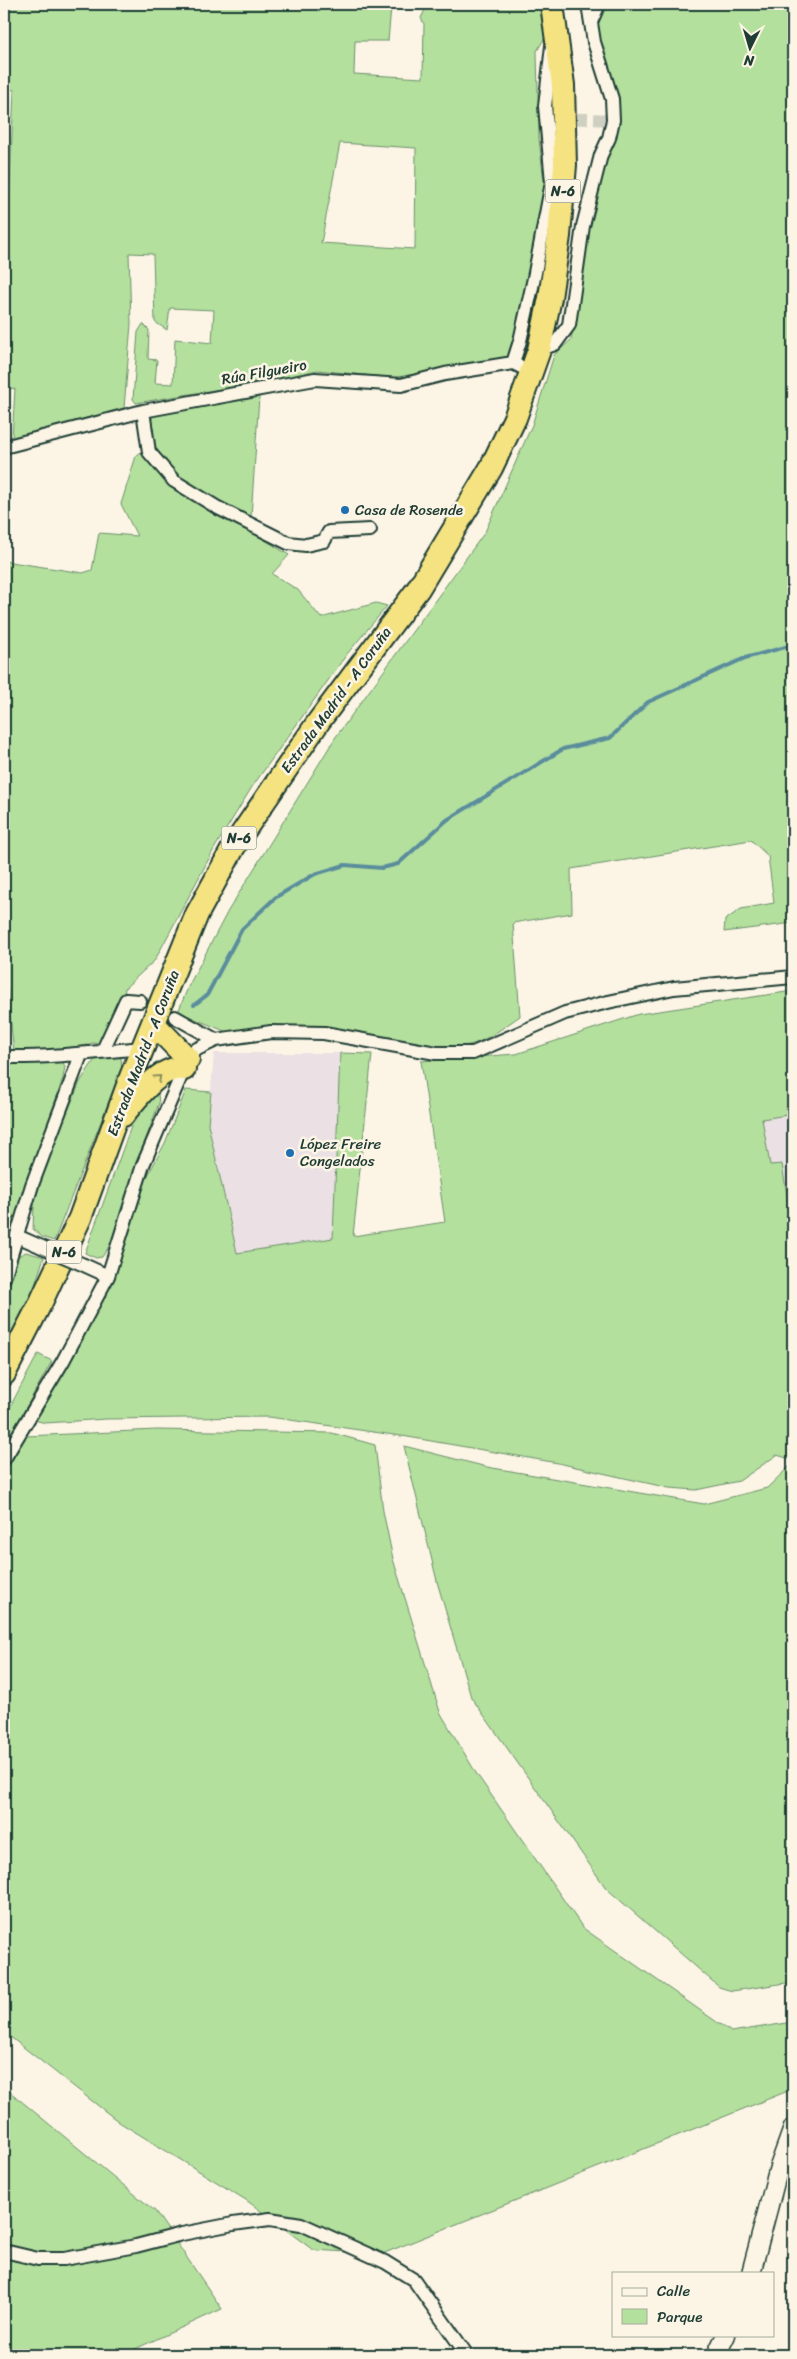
<svg xmlns="http://www.w3.org/2000/svg" width="797" height="2359" font-family="Sriracha,sans-serif">
  <style>
    .built { fill: #ebe0e3 }
    .green { fill: #b4e09e; stroke: #6a8e69; fill-rule: evenodd }
    .lines { fill: none; stroke-linecap: round; stroke-linejoin: round }
    .stream { stroke: #5a8d9c; stroke-width: 4 }
    .street-tunnel { stroke: #d0d0c2; stroke-width: 12; stroke-dasharray: 12 6; stroke-linecap: butt }
    .street-casing { stroke: #1f3d34; stroke-width: 16 }
    .secondary-casing { stroke: #1f3d34; stroke-width: 21 }
    .highway-casing { stroke: #1f3d34; stroke-width: 26 }
    .street { stroke: #fcf5e5; stroke-width: 12 }
    .secondary { stroke: #fcf5e5; stroke-width: 18 }
    .highway { stroke: #f5e382; stroke-width: 22 }
    .street-bridge-casing { stroke: #1f3d34; stroke-width: 16; stroke-linecap: butt }
    .street-bridge { stroke: #fcf5e5; stroke-width: 12 }
    .oneway { stroke: #8a905b }
    .poi-dot { fill: #1f6fb2; stroke: #fcf5e5; stroke-width: 2 }
    .labels { text-anchor: middle; stroke-width: 5; stroke-linejoin: round; paint-order: stroke }
    .shield { fill: #fcf5e5; stroke: #617469; stroke-width: 1 }
    .shield-label { font-size: 14px; font-weight: bold; fill: #1f3d34 }
    .street-label { font-size: 15px; fill: #1f3d34; stroke: #fcf5e5 }
    .poi-label { font-size: 15px; fill: #1f3d34; stroke: #fcf5e5; text-anchor: start }
  </style>
  <rect width="100%" height="100%" fill="#fcf5e5"/>
  <filter id="ink" filterUnits="userSpaceOnUse"><feTurbulence type="fractalNoise" baseFrequency=".02" numOctaves="2"/><feDisplacementMap in="SourceGraphic" scale="10" xChannelSelector="R" yChannelSelector="G"/><feConvolveMatrix kernelMatrix="1 2 1 2 8 2 1 2 1" color-interpolation-filters="sRGB"/></filter>
  <g filter="url(#ink)">
    <path class="built" d="M 214,1053 L 340,1053 L 333,1239 L 237,1254 L 208,1124 Z
      M 793,1114 L 793,1240 L 770,1166 L 762,1118 Z"/>
    <path class="green" d="M 4,4 L 540,4 L 547,34 L 537,51 L 539,139 L 546,199 L 511,356 L 393,378 L 317,370 L 274,380 L 136,403 L 133,399 L 138,332 L 143,324 L 149,330 L 148,359 L 157,360 L 155,383 L 173,384 L 175,339 L 212,343 L 214,310 L 170,308 L 167,330 L 155,322 L 153,254 L 129,253 L 131,324 L 124,408 L 12,438 L 15,389 L 4,387 L 4,319 L 14,90 L 4,88 ZM 391,7 L 425,10 L 421,18 L 424,24 L 423,78 L 354,74 L 355,41 L 388,41 ZM 340,143 L 416,148 L 415,249 L 321,243 Z
      M 615,4 L 793,4 L 793,923 L 724,932 L 725,920 L 741,909 L 774,903 L 768,856 L 751,840 L 571,869 L 572,913 L 513,923 L 520,1016 C 491,1036 476,1050 439,1047 L 325,1030 L 269,1026 L 227,1032 L 178,1012 L 189,985 L 228,911 L 335,738 L 485,532 L 532,425 L 554,355 L 571,340 L 594,196 L 614,134 L 597,34 L 599,15 Z
      M 259,397 L 251,517 C 221,502 155,474 148,438 C 147,431 152,421 153,415 Z
      M 141,452 L 166,478 L 289,555 L 272,574 L 298,590 L 321,618 L 376,603 L 387,606 L 347,654 L 252,787 L 214,849 L 155,960 L 125,988 L 124,999 L 103,1044 L 93,1043 L 71,1049 L 14,1053 L 7,988 L 4,986 L 4,561 L 83,573 L 92,570 L 99,533 L 137,536 L 121,504 L 136,456 Z
      M 793,991 L 793,1114 L 762,1119 L 770,1165 L 782,1164 L 790,1215 L 793,1215 L 793,1460 L 777,1455 L 739,1481 L 696,1490 L 669,1488 L 558,1463 L 408,1437 L 269,1417 L 106,1419 L 46,1423 L 34,1420 L 95,1312 L 118,1264 L 147,1177 L 165,1143 L 186,1090 L 211,1092 L 208,1124 L 237,1253 L 333,1238 L 340,1053 L 372,1054 L 353,1236 L 445,1222 L 421,1061 L 516,1054 L 639,1014 Z
      M 107,1055 L 121,1058 L 122,1068 L 54,1241 L 42,1237 L 33,1229 L 34,1204 L 50,1152 L 80,1082 L 95,1059 Z
      M 62,1060 L 65,1067 L 63,1078 L 4,1254 L 4,1062 Z
      M 157,1086 L 159,1103 L 135,1169 L 112,1242 L 102,1257 L 96,1258 L 85,1253 L 136,1113 Z
      M 26,1252 L 44,1257 L 26,1313 L 4,1357 L 4,1297 L 18,1256 Z
      M 38,1354 L 52,1361 L 4,1447 L 4,1418 Z
      M 156,1430 L 332,1433 L 375,1445 L 383,1511 L 393,1559 L 440,1712 L 476,1773 L 583,1928 L 731,2032 L 793,2022 L 793,2089 L 382,2254 L 313,2250 L 246,2200 L 119,2122 L 4,2032 L 4,1471 L 26,1436 Z
      M 404,1446 L 487,1467 L 704,1504 L 767,1488 L 793,1463 L 793,1982 L 732,1991 L 719,1987 L 606,1888 L 471,1697 L 438,1585 Z
      M 4,2087 L 155,2211 L 222,2309 L 122,2355 L 4,2355 Z"/>
    <g class="lines">
      <path class="stream" d="M 194,1005 L 207,995 L 242,929 L 276,897 L 315,874 L 345,865 L 382,868 L 398,864 L 447,820 L 563,749 L 610,738 L 648,702 L 745,658 L 793,645"/>
      <path class="street-tunnel" d="M 558,118 L 613,120"/>
      <g class="street-casing">
        <path id="street" d="M 591,22 L 599,4
          M 539,350 L 555,344 L 569,325 L 583,226 L 601,155 L 609,138 L 613,120 L 612,99 L 594,42 L 588,4
          M 513,363 L 520,341 L 534,278 L 552,182 L 545,106 L 552,46
          M 143,411 L 149,452 L 174,481 L 218,508 L 288,543 L 306,545 L 324,541 L 329,532 L 370,530
          M 4,447 L 143,411 L 315,379 L 401,385 L 445,374 L 513,363 L 531,372
          M 175,1017 L 216,1040
          M 103,1050 L 126,1000 L 140,1001
          M 4,1057 C 51,1058 96,1052 143,1048
          M 17,1236 L 42,1247
          M 84,1265 L 108,1276
          M 4,1278 L 32,1185 L 81,1055
          M 4,1459 L 63,1361 L 108,1276 L 143,1165 L 184,1069 L 195,1050 L 216,1040 L 271,1032 L 324,1033 L 436,1053 L 473,1053 L 565,1013 L 608,1002 L 674,988 L 793,977
          M 4,2251 L 38,2259 L 64,2259 L 136,2246 L 182,2234 L 233,2224 L 270,2219 L 301,2224 L 385,2262 L 414,2280 L 467,2355"/>
      </g>
      <g class="secondary-casing">
        <path id="secondary" d="M 751,2273 L 779,2167 L 793,2128
          M 716,2355 L 726,2335"/>
      </g>
      <g class="highway-casing">
        <path id="highway" d="M 153,1023 L 188,1059
          M 123,1115 C 136,1099 161,1064 184,1069
          M 4,1374 L 41,1302 L 80,1218 L 131,1077 L 197,914 L 237,841 L 319,721 L 418,589 L 491,468 L 515,418 L 539,350 L 550,298 L 559,236 L 565,165 L 563,85 L 552,4"/>
      </g>
      <use href="#street" class="street"/>
      <use href="#secondary" class="secondary"/>
      <use href="#highway" class="highway"/>
      <g class="street-bridge-casing">
        <path id="street-bridge" d="M 42,1247 L 84,1265"/>
      </g>
      <use href="#street-bridge" class="street-bridge"/>
    </g>
    <defs><path id="oneway-chevron" d="M-2-3.5L2.5 0L-2 3.5" fill="none" stroke-width="1.6" stroke-linecap="round" stroke-linejoin="round" transform="scale(1.25)"/></defs>
    <use class="oneway" href="#oneway-chevron" transform="translate(158 1078) rotate(-42)"/>
  </g>
  <g class="poi-dot">
    <circle cx="345" cy="510" r="5"/>
    <circle cx="290" cy="1153" r="5"/>
  </g>
  <g class="labels">
    <g class="shield">
      <rect x="545.5" y="179.5" width="35" height="23" rx="4"/>
      <rect x="221.5" y="826.5" width="35" height="23" rx="4"/>
      <rect x="46.5" y="1240.5" width="35" height="23" rx="4"/>
    </g>
    <g class="shield-label">
      <text x="563" y="196">N-6</text>
      <text x="239" y="843">N-6</text>
      <text x="64" y="1257">N-6</text>
    </g>
    <g class="street-label">
      <text transform="translate(264 372) rotate(-10)" y="5">Rúa Filgueiro</text>
      <text transform="translate(336 700) rotate(-54)" y="5">Estrada Madrid - A Coruña</text>
      <text transform="translate(143 1053) rotate(-69)" y="5">Estrada Madrid - A Coruña</text>
    </g>
    <g class="poi-label">
      <text x="355" y="515">Casa de Rosende</text>
      <text x="300" y="1149">López Freire<tspan x="300" dy="17">Congelados</tspan></text>
    </g>
  </g>
  <rect width="797" height="2359" fill="none" stroke="#fcf5e5" stroke-width="20"/>
  <rect x="10" y="10" width="777" height="2339" fill="none" stroke="#1f3d34" stroke-width="2" filter="url(#ink)"/>
  <rect x="612" y="2272" width="162" height="65" fill="#fcf5e5" stroke="#a4ab9e"/>
  <rect x="622" y="2288" width="25" height="8" fill="#fcf5e5" stroke="#a4ab9e"/>
  <text x="657" y="2296" font-size="15" fill="#1f3d34">Calle</text>
  <rect x="622" y="2309" width="25" height="15" fill="#b4e09e" stroke="#a4ab9e"/>
  <text x="657" y="2322" font-size="15" fill="#1f3d34">Parque</text>
  <g transform="translate(750 48) rotate(185)" stroke="#fcf5e5" stroke-width="4" paint-order="stroke">
  <path d="M0-4L9 19L0 12L-9 19Z" fill="#1f3d34"/>
  <text y="-8" font-size="14" font-weight="bold" text-anchor="middle" fill="#1f3d34">N</text>
  </g>
</svg>
